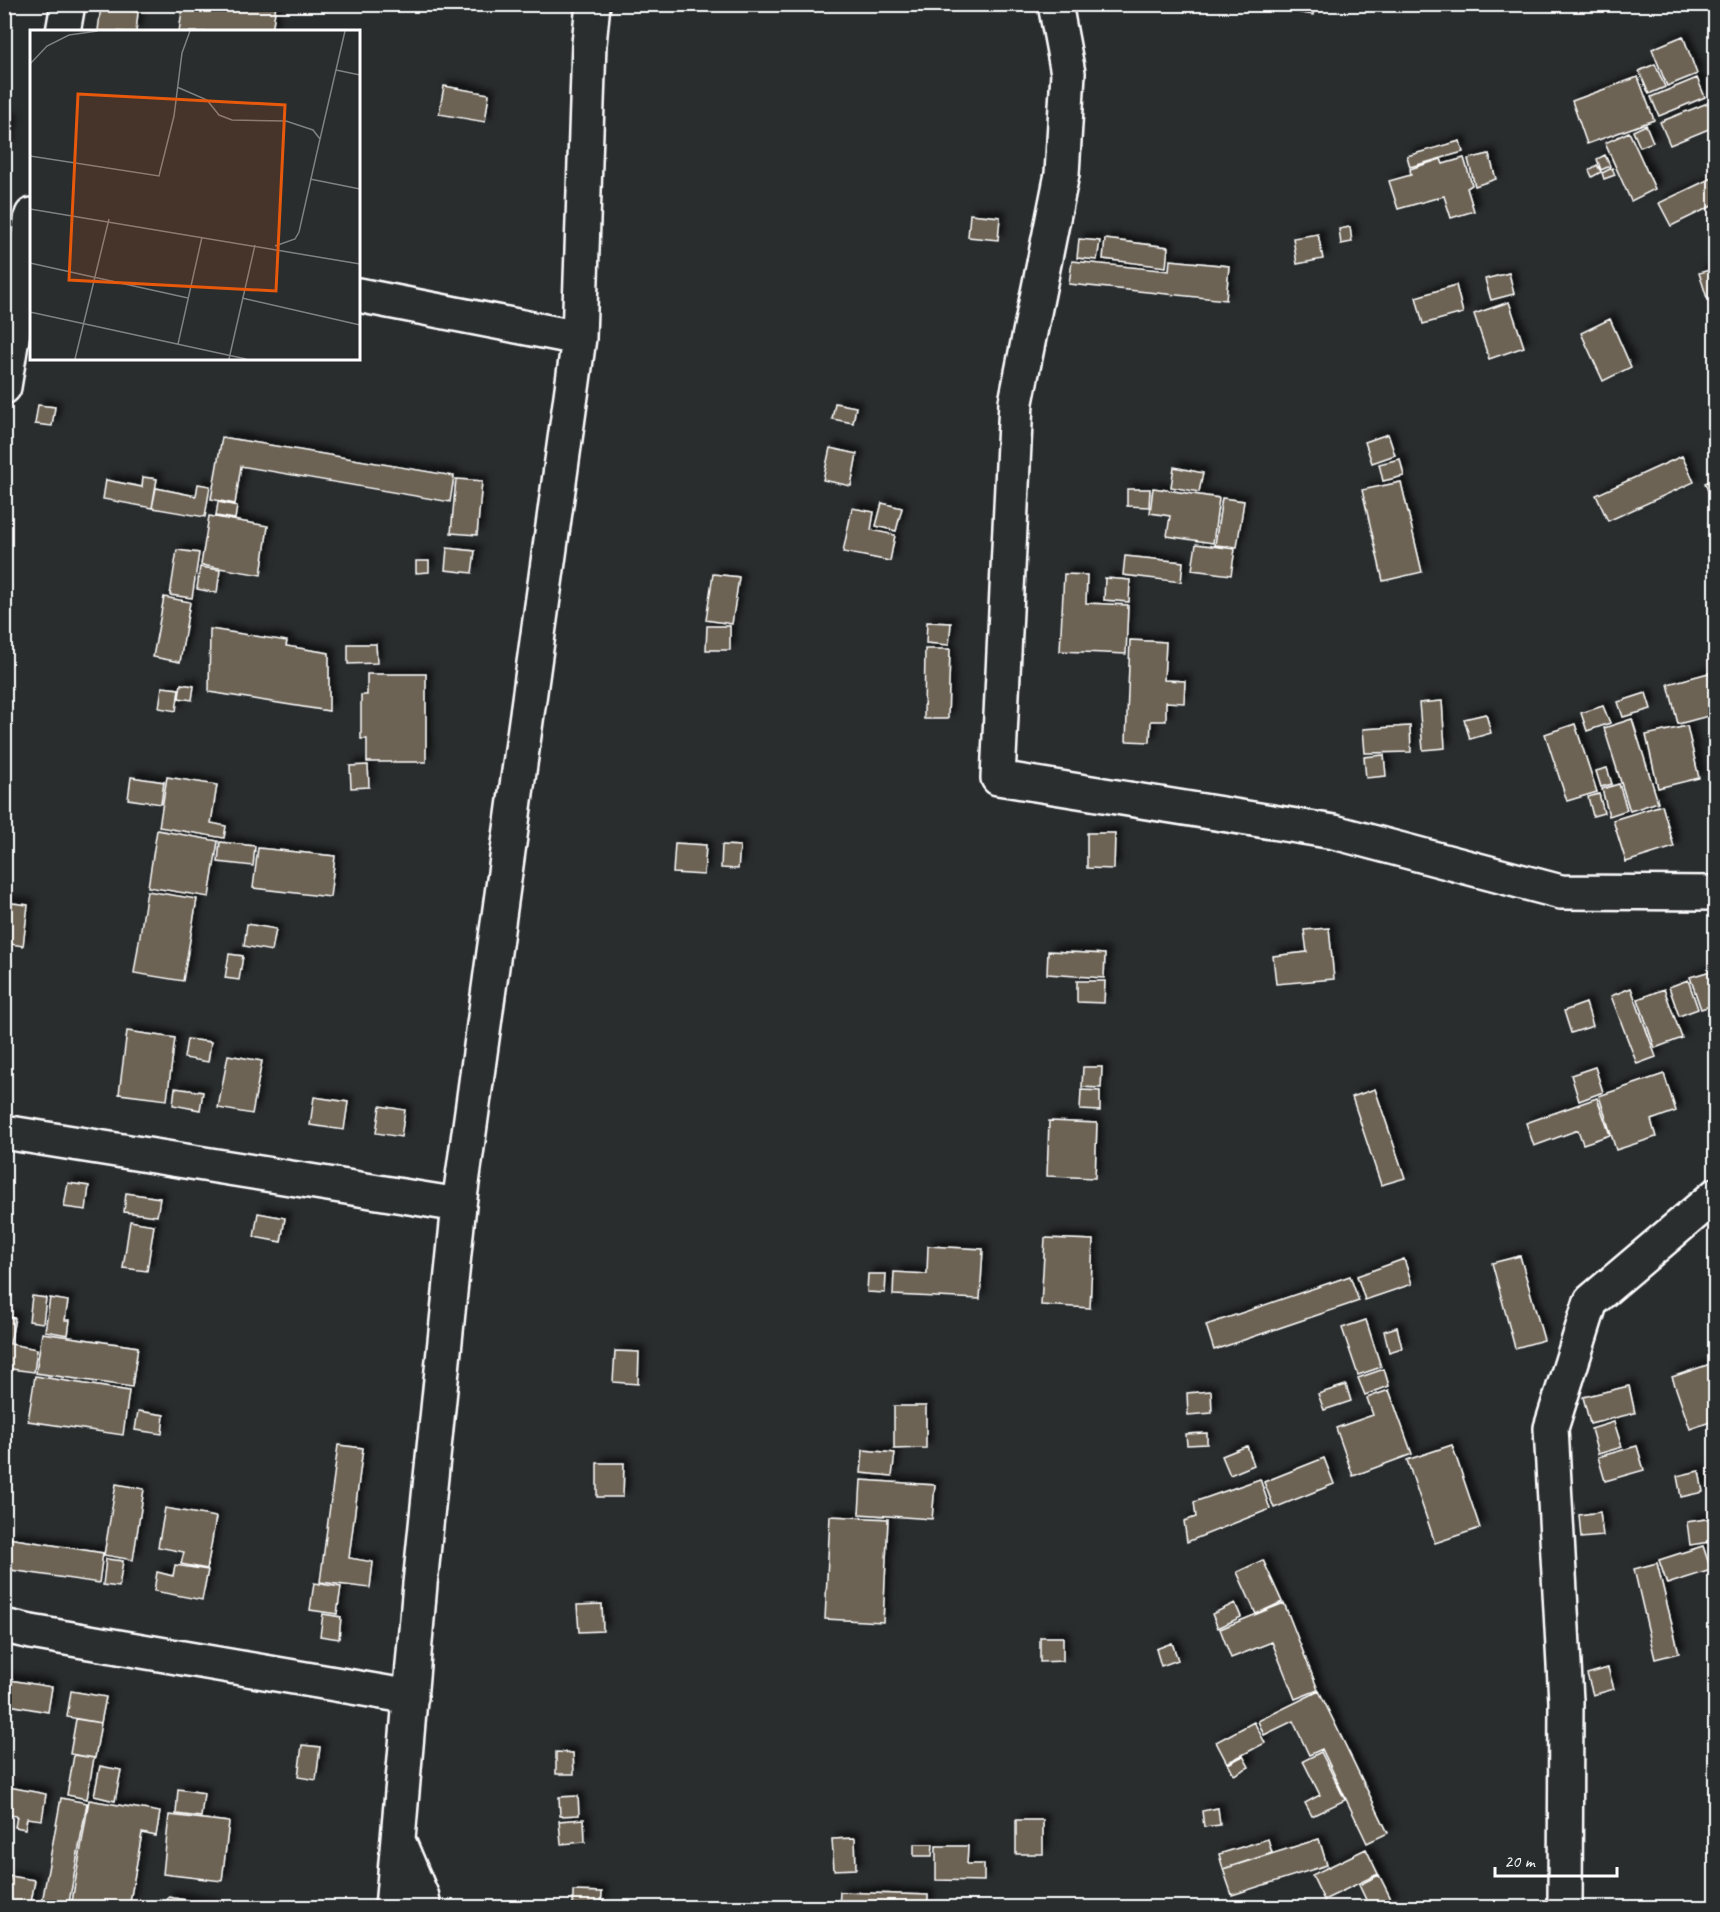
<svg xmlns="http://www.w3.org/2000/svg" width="1720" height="1912" font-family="Caveat,sans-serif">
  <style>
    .building { fill: #6d6354; stroke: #fff; stroke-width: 1.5; filter: url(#shadow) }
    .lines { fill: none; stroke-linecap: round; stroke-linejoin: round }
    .street-casing { stroke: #fff; stroke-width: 38 }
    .street { stroke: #2a2d2e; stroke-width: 33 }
    .inset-road { fill: none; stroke: #7f8182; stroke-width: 1.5 }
    .view { fill: #e8590c; fill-opacity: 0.15; stroke: #e8590c; stroke-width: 3 }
    .inset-edge { fill: none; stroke: #fff; stroke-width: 3 }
  </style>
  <defs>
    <filter id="shadow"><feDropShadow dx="5.5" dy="-5.5" stdDeviation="3" flood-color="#0009"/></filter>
  </defs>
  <rect width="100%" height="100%" fill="#2a2d2e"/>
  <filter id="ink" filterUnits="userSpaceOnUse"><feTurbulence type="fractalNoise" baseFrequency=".0167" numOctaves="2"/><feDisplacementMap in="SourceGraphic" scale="12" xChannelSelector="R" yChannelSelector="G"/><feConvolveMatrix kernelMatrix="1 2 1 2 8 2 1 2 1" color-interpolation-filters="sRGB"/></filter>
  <g filter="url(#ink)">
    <path class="building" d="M 183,4 L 276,4 L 272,32 L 179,32 Z
      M 1284,4 L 1315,4 L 1313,15 L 1283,10 Z
      M 101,6 L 138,12 L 136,32 L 98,31 Z
      M 1683,36 L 1697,74 L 1667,86 L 1652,49 Z
      M 1655,64 L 1665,87 L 1649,94 L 1639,71 Z
      M 1638,77 L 1654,120 L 1587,144 L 1572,101 Z
      M 1697,78 L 1705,97 L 1659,116 L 1651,97 Z
      M 444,86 L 489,94 L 485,122 L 439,114 Z
      M 1715,100 L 1716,126 L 1670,145 L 1660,122 Z
      M 4,118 L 12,119 L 8,146 L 4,146 Z
      M 1646,125 L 1653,142 L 1640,147 L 1633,131 Z
      M 1629,132 L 1655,189 L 1631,201 L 1605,143 Z
      M 1460,141 L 1463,152 L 1410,167 L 1407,156 Z
      M 1489,154 L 1496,179 L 1475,186 L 1468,159 Z
      M 1605,155 L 1610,166 L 1601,170 L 1597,159 Z
      M 1464,158 L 1472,185 L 1467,188 L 1474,211 L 1451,218 L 1444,196 L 1398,209 L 1389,181 L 1411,175 L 1410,169 L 1441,159 L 1443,164 Z
      M 1597,165 L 1601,172 L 1592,177 L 1589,170 Z
      M 1612,168 L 1615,175 L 1604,179 L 1602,173 Z
      M 1716,176 L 1716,204 L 1671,226 L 1659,203 Z
      M 970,214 L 1000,217 L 998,240 L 968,237 Z
      M 1350,227 L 1352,242 L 1341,244 L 1339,229 Z
      M 1318,234 L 1323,259 L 1297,264 L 1293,238 Z
      M 1079,239 L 1100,241 L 1097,260 L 1077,258 Z
      M 1105,239 L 1168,247 L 1166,267 L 1103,259 Z
      M 1170,260 L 1229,266 L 1226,300 L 1069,284 L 1072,261 L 1169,271 Z
      M 1716,268 L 1716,295 L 1707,298 L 1699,273 Z
      M 1509,273 L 1514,294 L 1491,300 L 1485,279 Z
      M 1456,285 L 1463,313 L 1423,324 L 1416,297 Z
      M 1509,302 L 1524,347 L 1489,359 L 1474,314 Z
      M 1610,319 L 1631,367 L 1603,381 L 1581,333 Z
      M 835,403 L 856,407 L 853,423 L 832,419 Z
      M 38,405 L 55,407 L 52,426 L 35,424 Z
      M 1388,434 L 1395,455 L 1372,463 L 1365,442 Z
      M 222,437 L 454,476 L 450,502 L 241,466 L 235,504 L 211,499 Z
      M 830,448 L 857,454 L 851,486 L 823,480 Z
      M 1682,456 L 1694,482 L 1608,521 L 1596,495 Z
      M 1400,459 L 1404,476 L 1383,481 L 1379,464 Z
      M 1174,467 L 1203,473 L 1199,492 L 1171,487 Z
      M 143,477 L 157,479 L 152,508 L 103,499 L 106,480 L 142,487 Z
      M 456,479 L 482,481 L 477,535 L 451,533 Z
      M 1716,479 L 1716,494 L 1710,496 L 1705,483 Z
      M 1401,482 L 1422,572 L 1383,581 L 1362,490 Z
      M 198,484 L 210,486 L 205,517 L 152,508 L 156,488 L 196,496 Z
      M 1153,488 L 1219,498 L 1213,543 L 1167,536 L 1170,516 L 1150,513 Z
      M 1127,489 L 1150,489 L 1149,507 L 1127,506 Z
      M 1222,498 L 1244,501 L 1237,547 L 1215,545 Z
      M 218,502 L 237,506 L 235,519 L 216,516 Z
      M 882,503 L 902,508 L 896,531 L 876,526 Z
      M 852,508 L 874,512 L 871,530 L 895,535 L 890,561 L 843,552 Z
      M 209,516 L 268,526 L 261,575 L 201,565 Z
      M 1196,544 L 1235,549 L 1231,575 L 1192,570 Z
      M 447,548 L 475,551 L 472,573 L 445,570 Z
      M 177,550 L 199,553 L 192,598 L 170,595 Z
      M 1125,556 L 1183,562 L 1181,582 L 1123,575 Z
      M 416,561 L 429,561 L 429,572 L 416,573 Z
      M 200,567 L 220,570 L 217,593 L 197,589 Z
      M 713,574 L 739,577 L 732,624 L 706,620 Z
      M 1064,574 L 1087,575 L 1086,603 L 1128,605 L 1126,654 L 1060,651 Z
      M 1105,578 L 1130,580 L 1129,602 L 1104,600 Z
      M 164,597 L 190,602 L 180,662 L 153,657 Z
      M 927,622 L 951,623 L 949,645 L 926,643 Z
      M 707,626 L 730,626 L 730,650 L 706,650 Z
      M 210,629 L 287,641 L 286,646 L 329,653 L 329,711 L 209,692 Z
      M 1130,640 L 1166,642 L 1164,680 L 1185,681 L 1184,703 L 1166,702 L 1166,721 L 1151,721 L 1150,742 L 1126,741 Z
      M 348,644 L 376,644 L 377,663 L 348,664 Z
      M 925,649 L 950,649 L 948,719 L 924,719 Z
      M 1716,671 L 1716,714 L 1678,724 L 1668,684 Z
      M 367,674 L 426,674 L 426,762 L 367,762 L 367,739 L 361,739 L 361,695 L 367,695 Z
      M 181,684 L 194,686 L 192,700 L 179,698 Z
      M 162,687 L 179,689 L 176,711 L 159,708 Z
      M 1646,693 L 1651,709 L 1623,717 L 1618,702 Z
      M 1442,701 L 1445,748 L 1423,750 L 1419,703 Z
      M 1603,706 L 1610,723 L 1587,731 L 1581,713 Z
      M 1486,714 L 1491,733 L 1470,739 L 1464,719 Z
      M 1632,719 L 1658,802 L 1630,811 L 1604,728 Z
      M 1575,724 L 1597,792 L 1567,801 L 1545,734 Z
      M 1410,726 L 1411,752 L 1365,753 L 1363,729 Z
      M 1687,726 L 1699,778 L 1658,788 L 1646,735 Z
      M 1384,755 L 1386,776 L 1366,778 L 1364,757 Z
      M 368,765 L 369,787 L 351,788 L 350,766 Z
      M 1607,768 L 1612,784 L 1601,787 L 1596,771 Z
      M 131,777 L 164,782 L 161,804 L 128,799 Z
      M 167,777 L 217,785 L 211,823 L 226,826 L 224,838 L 159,827 Z
      M 1619,784 L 1627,810 L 1609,816 L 1602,789 Z
      M 1599,794 L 1604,813 L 1593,816 L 1588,797 Z
      M 1662,805 L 1674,847 L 1626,862 L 1613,820 Z
      M 157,830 L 218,841 L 209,897 L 148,887 Z
      M 1087,833 L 1115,833 L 1114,869 L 1087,868 Z
      M 220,842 L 255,846 L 253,866 L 218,862 Z
      M 675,843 L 706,845 L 704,875 L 673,873 Z
      M 722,845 L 740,846 L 738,869 L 721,868 Z
      M 258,848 L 335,856 L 330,897 L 253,888 Z
      M 147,891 L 197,899 L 183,981 L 134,973 Z
      M 4,902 L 28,905 L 23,946 L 4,943 Z
      M 247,924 L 276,929 L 272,951 L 244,946 Z
      M 1329,928 L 1334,979 L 1276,984 L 1273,956 L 1307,952 L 1304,930 Z
      M 1048,951 L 1105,954 L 1104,978 L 1047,974 Z
      M 229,954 L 243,956 L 239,980 L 225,978 Z
      M 1711,971 L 1716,985 L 1716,1004 L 1701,1009 L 1690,977 Z
      M 1688,980 L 1698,1009 L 1679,1016 L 1669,987 Z
      M 1077,981 L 1105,981 L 1104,1003 L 1077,1002 Z
      M 1631,988 L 1656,1057 L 1637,1064 L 1611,996 Z
      M 1664,989 L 1682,1038 L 1655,1048 L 1638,999 Z
      M 1586,1003 L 1593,1026 L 1571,1033 L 1564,1011 Z
      M 127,1031 L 175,1038 L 167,1100 L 119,1094 Z
      M 187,1039 L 211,1042 L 208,1062 L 184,1058 Z
      M 228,1055 L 262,1061 L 252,1114 L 218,1108 Z
      M 1083,1067 L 1102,1067 L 1101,1088 L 1082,1087 Z
      M 1595,1067 L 1603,1092 L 1579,1101 L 1571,1075 Z
      M 1664,1074 L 1676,1111 L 1651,1120 L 1656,1137 L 1616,1150 L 1599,1096 Z
      M 175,1088 L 203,1092 L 200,1110 L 173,1105 Z
      M 1375,1089 L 1405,1178 L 1381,1185 L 1352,1097 Z
      M 1081,1090 L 1100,1091 L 1100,1111 L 1080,1110 Z
      M 314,1097 L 348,1102 L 344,1130 L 310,1125 Z
      M 1597,1098 L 1610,1135 L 1583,1144 L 1578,1130 L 1534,1146 L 1526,1123 Z
      M 380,1106 L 405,1110 L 401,1137 L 376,1133 Z
      M 1049,1121 L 1097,1123 L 1095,1178 L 1047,1176 Z
      M 68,1183 L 89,1186 L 86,1210 L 64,1207 Z
      M 126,1193 L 160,1198 L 157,1216 L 124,1212 Z
      M 258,1213 L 285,1218 L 281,1242 L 254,1237 Z
      M 130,1221 L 154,1225 L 147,1271 L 123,1268 Z
      M 1045,1238 L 1093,1240 L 1090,1308 L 1041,1305 Z
      M 928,1246 L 983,1249 L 980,1299 L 893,1295 L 894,1272 L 927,1274 Z
      M 1520,1256 L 1544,1340 L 1515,1348 L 1492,1263 Z
      M 1404,1259 L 1412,1284 L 1365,1300 L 1357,1276 Z
      M 868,1274 L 886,1274 L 885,1293 L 867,1292 Z
      M 1350,1276 L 1359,1301 L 1214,1350 L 1206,1325 Z
      M 32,1296 L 46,1298 L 43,1323 L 29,1321 Z
      M 50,1298 L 68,1301 L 65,1320 L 70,1320 L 68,1335 L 45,1331 Z
      M 4,1317 L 15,1318 L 10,1344 L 37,1349 L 34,1372 L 4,1368 Z
      M 1366,1320 L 1381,1367 L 1358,1375 L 1342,1328 Z
      M 1397,1327 L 1402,1348 L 1389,1352 L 1384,1331 Z
      M 42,1333 L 138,1347 L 132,1387 L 36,1373 Z
      M 615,1351 L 639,1352 L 638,1384 L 613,1382 Z
      M 1716,1362 L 1716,1420 L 1690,1429 L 1672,1377 Z
      M 1384,1369 L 1389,1386 L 1365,1395 L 1358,1378 Z
      M 35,1376 L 129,1391 L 123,1435 L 28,1421 Z
      M 1346,1385 L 1351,1401 L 1324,1410 L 1318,1394 Z
      M 1629,1386 L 1635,1413 L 1590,1424 L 1583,1397 Z
      M 1389,1390 L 1412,1454 L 1353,1476 L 1336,1428 L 1373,1415 L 1367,1398 Z
      M 1211,1391 L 1212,1413 L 1188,1415 L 1187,1393 Z
      M 894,1406 L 926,1406 L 926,1448 L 894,1449 Z
      M 138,1411 L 164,1415 L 162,1434 L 135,1430 Z
      M 1614,1422 L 1622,1447 L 1598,1454 L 1591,1429 Z
      M 1207,1433 L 1207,1444 L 1187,1445 L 1186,1434 Z
      M 338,1445 L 363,1448 L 349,1558 L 373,1562 L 370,1588 L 320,1582 Z
      M 1452,1445 L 1480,1528 L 1435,1543 L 1407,1460 Z
      M 1247,1446 L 1254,1465 L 1230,1475 L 1222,1456 Z
      M 1637,1446 L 1644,1470 L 1605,1481 L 1598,1457 Z
      M 863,1450 L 895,1453 L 892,1476 L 861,1473 Z
      M 1324,1458 L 1334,1484 L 1274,1508 L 1264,1482 Z
      M 597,1463 L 624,1463 L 623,1497 L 597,1497 Z
      M 1699,1471 L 1703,1492 L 1681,1497 L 1677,1476 Z
      M 1260,1479 L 1270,1509 L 1187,1542 L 1184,1521 L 1196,1517 L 1194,1502 Z
      M 861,1480 L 935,1485 L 932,1519 L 859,1514 Z
      M 116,1484 L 144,1489 L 133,1560 L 104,1555 Z
      M 165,1508 L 216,1517 L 207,1569 L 181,1564 L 184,1552 L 158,1547 Z
      M 1600,1512 L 1603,1536 L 1581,1538 L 1579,1515 Z
      M 830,1516 L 888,1519 L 883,1622 L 825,1619 Z
      M 1712,1518 L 1716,1541 L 1690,1545 L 1687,1522 Z
      M 8,1538 L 103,1553 L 99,1583 L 4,1569 Z
      M 1703,1546 L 1711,1570 L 1667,1584 L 1659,1560 Z
      M 106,1559 L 123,1561 L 119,1587 L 103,1585 Z
      M 1263,1560 L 1282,1602 L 1256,1614 L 1237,1572 Z
      M 1657,1563 L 1679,1653 L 1655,1659 L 1634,1569 Z
      M 175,1565 L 208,1570 L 202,1600 L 154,1591 L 157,1572 L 173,1576 Z
      M 314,1583 L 341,1587 L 337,1614 L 310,1610 Z
      M 1235,1603 L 1241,1617 L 1218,1628 L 1212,1614 Z
      M 1284,1603 L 1318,1690 L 1295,1699 L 1272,1642 L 1231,1658 L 1220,1629 Z
      M 602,1604 L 603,1631 L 579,1632 L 577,1605 Z
      M 323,1614 L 341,1617 L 339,1639 L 320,1636 Z
      M 1040,1637 L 1063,1637 L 1063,1661 L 1040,1662 Z
      M 1172,1643 L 1178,1660 L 1161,1666 L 1156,1649 Z
      M 1608,1668 L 1614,1689 L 1593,1695 L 1587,1674 Z
      M 4,1679 L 52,1687 L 48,1712 L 4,1704 Z
      M 71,1691 L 106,1697 L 101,1723 L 67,1717 Z
      M 1319,1691 L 1388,1833 L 1367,1843 L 1322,1749 L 1309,1755 L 1293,1721 L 1264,1735 L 1258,1721 Z
      M 76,1719 L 101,1723 L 95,1758 L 70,1754 Z
      M 1254,1722 L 1265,1743 L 1227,1763 L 1216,1742 Z
      M 302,1745 L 320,1747 L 316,1780 L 298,1777 Z
      M 556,1752 L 573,1753 L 574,1774 L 556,1774 Z
      M 1321,1752 L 1345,1800 L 1312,1816 L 1305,1803 L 1320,1795 L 1303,1761 Z
      M 74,1755 L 94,1758 L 87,1799 L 67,1795 Z
      M 1243,1756 L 1249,1767 L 1234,1775 L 1228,1764 Z
      M 100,1766 L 121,1770 L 115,1801 L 94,1796 Z
      M 9,1787 L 46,1794 L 42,1820 L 27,1818 L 25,1829 L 15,1827 L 17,1816 L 4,1814 Z
      M 178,1789 L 204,1793 L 201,1817 L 176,1814 Z
      M 578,1796 L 579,1815 L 560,1816 L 559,1797 Z
      M 61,1798 L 87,1803 L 68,1908 L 41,1908 Z
      M 89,1800 L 160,1812 L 156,1836 L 142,1833 L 129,1908 L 71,1908 Z
      M 1218,1808 L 1220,1825 L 1204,1827 L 1202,1811 Z
      M 169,1815 L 229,1822 L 222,1881 L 163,1874 Z
      M 584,1819 L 585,1842 L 561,1844 L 559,1821 Z
      M 1016,1820 L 1043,1820 L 1043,1854 L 1016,1854 Z
      M 855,1838 L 856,1869 L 834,1870 L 832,1839 Z
      M 1268,1839 L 1272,1853 L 1223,1869 L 1219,1854 Z
      M 1319,1839 L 1327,1865 L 1232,1895 L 1223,1869 Z
      M 914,1844 L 933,1844 L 932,1856 L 914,1856 Z
      M 936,1846 L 968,1846 L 967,1864 L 984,1864 L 984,1881 L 936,1880 Z
      M 1366,1849 L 1378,1874 L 1324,1900 L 1312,1875 Z
      M 1379,1875 L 1392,1901 L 1379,1908 L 1370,1908 L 1359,1885 Z
      M 10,1876 L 35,1880 L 30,1908 L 4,1907 L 4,1882 L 9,1882 Z
      M 573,1891 L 602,1892 L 601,1908 L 573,1908 Z
      M 840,1892 L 928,1895 L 928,1908 L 839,1908 Z
      M 168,1897 L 215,1905 L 215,1908 L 166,1908 Z"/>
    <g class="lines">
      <g class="street-casing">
        <path id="street" d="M 1055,4 L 1068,73 L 1062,174 L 1016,402 L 998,778 L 1334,832 L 1561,892 L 1716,893
          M 63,32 L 68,4
          M 358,295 L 579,338
          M 4,387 L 32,215
          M 4,1132 L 459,1205
          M 4,1626 L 31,1632 L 411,1697
          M 400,1845 L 422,1897 L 424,1908
          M 392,1908 L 420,1584 L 459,1205 L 579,338 L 589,44 L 593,4
          M 1565,1908 L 1566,1701 L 1551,1428 L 1591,1301 L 1716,1195"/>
      </g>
      <use href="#street" class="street"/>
    </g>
  </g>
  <g transform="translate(30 30)">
    <rect width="330" height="330" fill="#2a2d2e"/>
    <path class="inset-road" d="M 0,34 L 17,16 L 39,5 L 68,1M 306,40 L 330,45M 147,57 L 177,70 L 189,85 L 202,90 L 256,91 L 283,100 L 290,109 L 269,202 L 265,209 L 245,216M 290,109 L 315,1M 0,126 L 129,146 L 144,86 L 152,23 L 160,1M 280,149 L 330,159M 0,179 L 330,234M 0,233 L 158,268M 212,268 L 330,295M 0,282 L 216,329M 148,314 L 172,207M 45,329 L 79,189M 199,329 L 225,215"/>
    <path class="view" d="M 48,64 L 255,75 L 246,261 L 39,250 Z"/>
    <rect width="330" height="330" class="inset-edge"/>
  </g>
  <rect width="1720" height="1912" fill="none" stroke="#2a2d2e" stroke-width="24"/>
  <rect x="12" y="12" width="1696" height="1888" fill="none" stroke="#fff" stroke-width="2" filter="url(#ink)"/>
  <path d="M1495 1867v9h122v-9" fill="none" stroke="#ffffff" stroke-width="3"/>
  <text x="1504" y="1867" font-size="18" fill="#ffffff" stroke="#2a2d2e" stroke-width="4.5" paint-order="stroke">20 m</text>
</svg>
